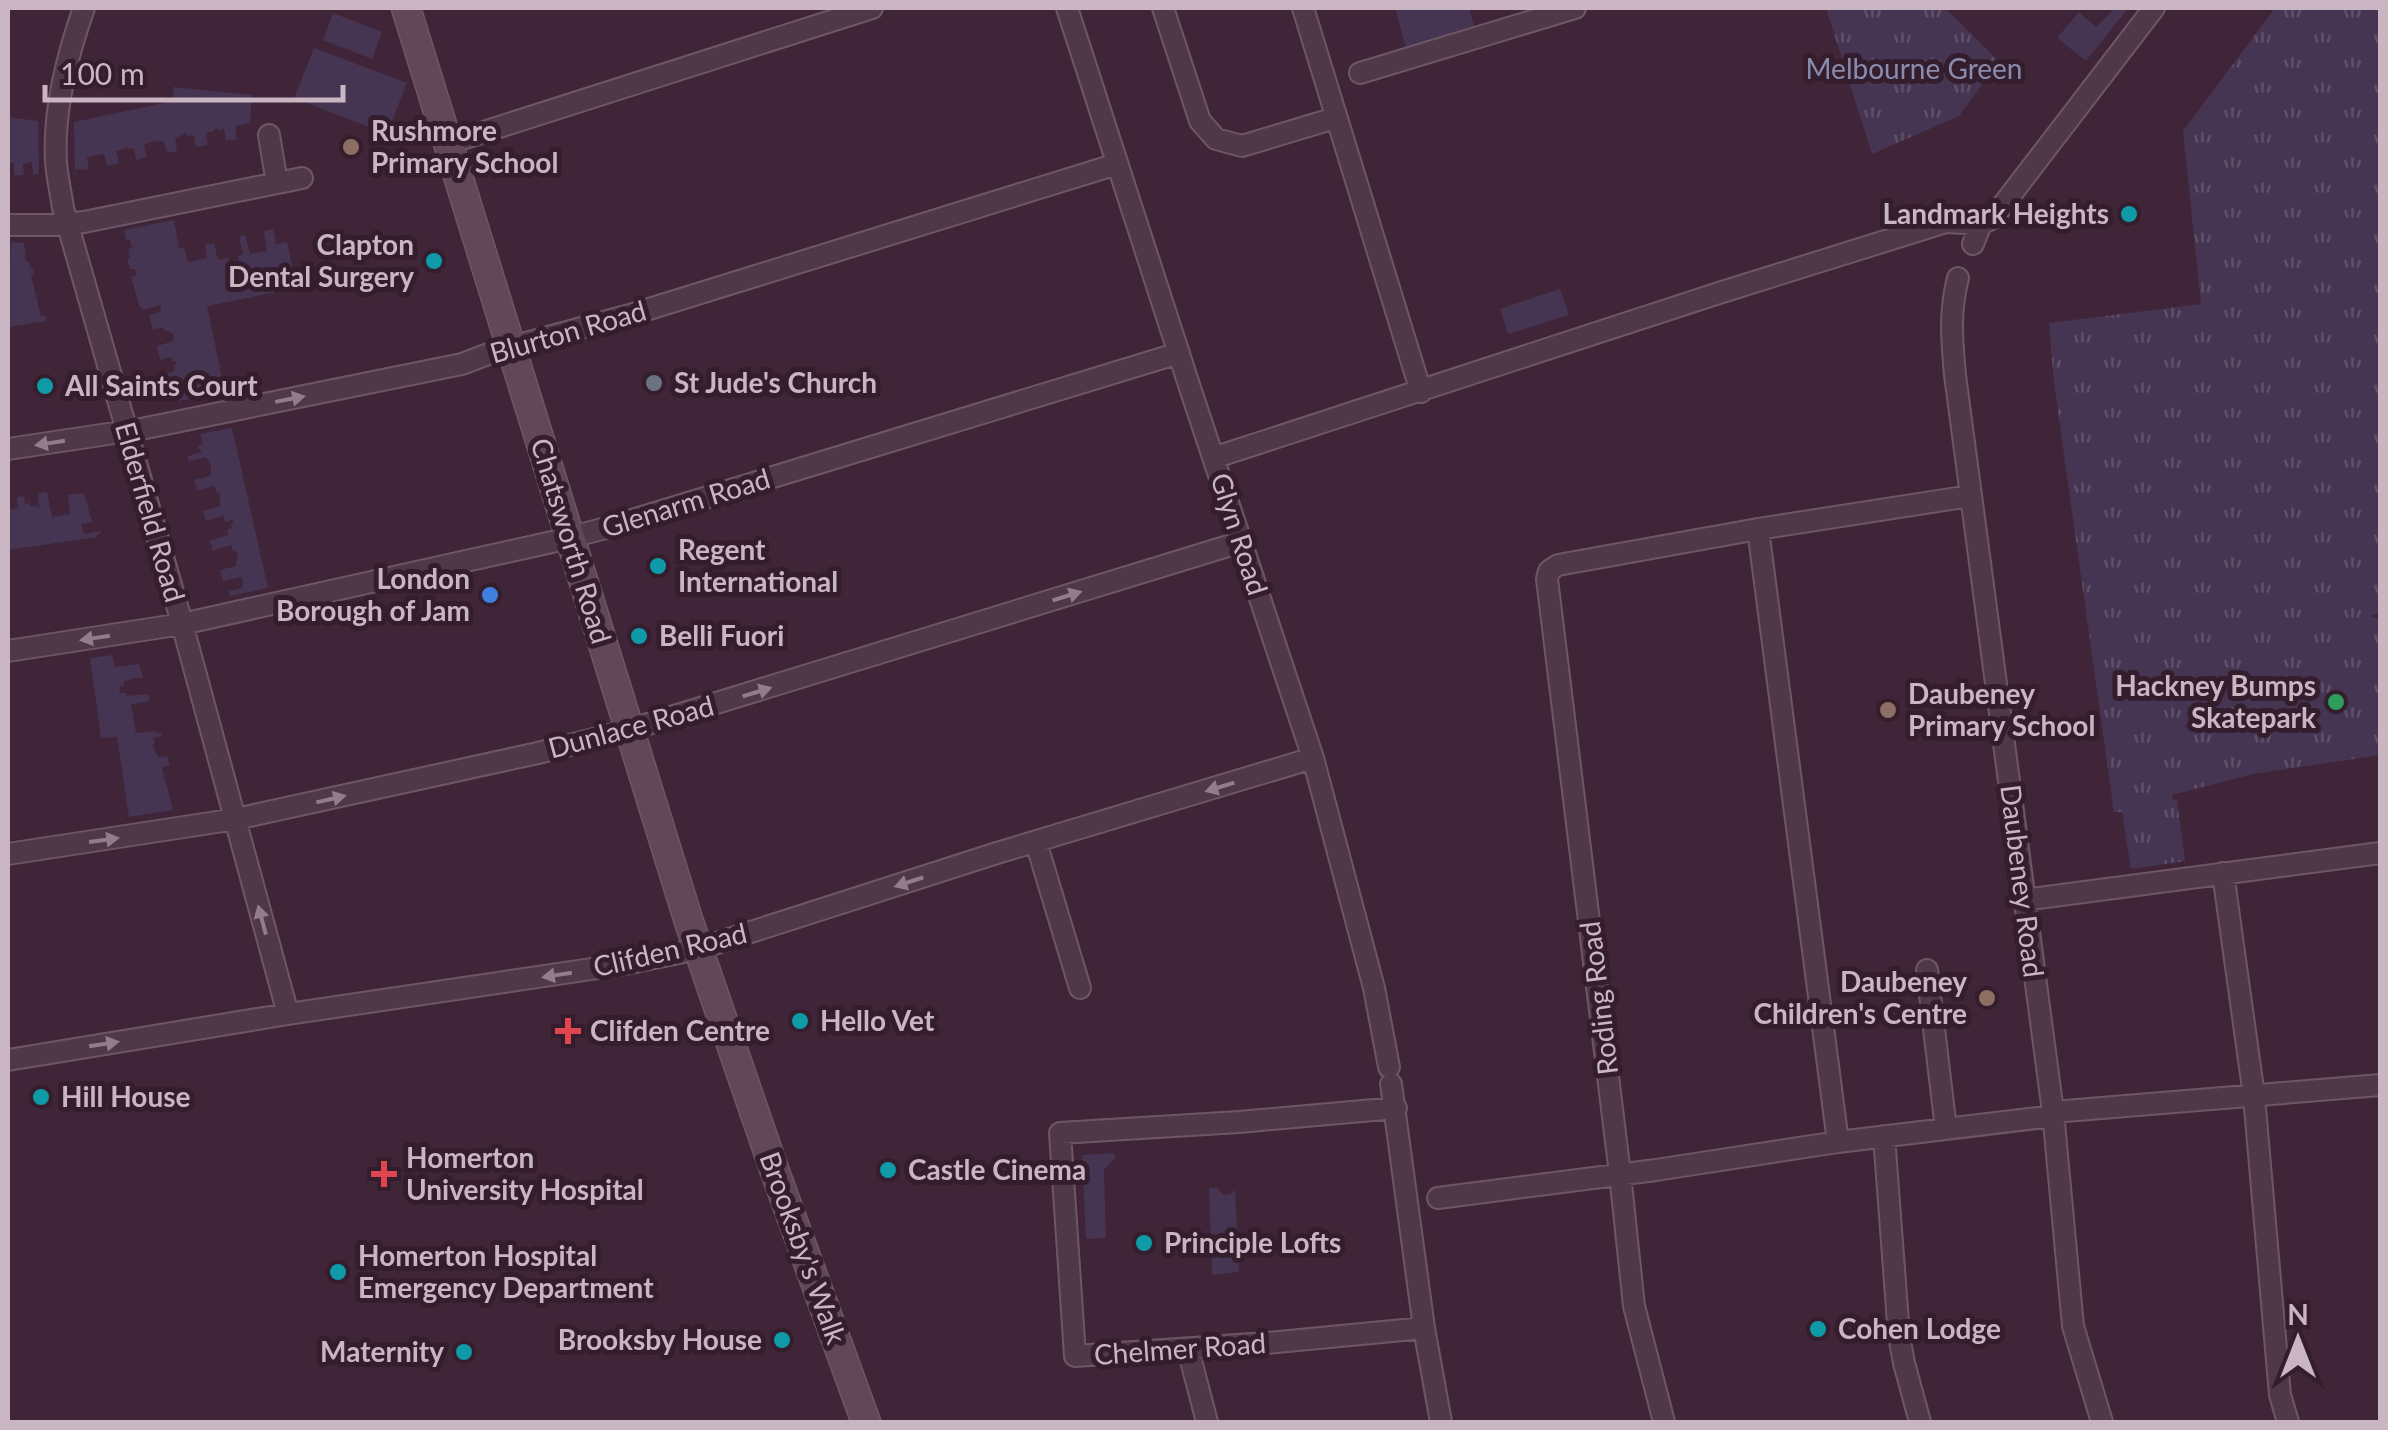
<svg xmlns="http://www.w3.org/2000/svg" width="2388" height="1430" font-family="Lato,sans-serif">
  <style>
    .green { fill: #463552 }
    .park { fill: url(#park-tufts) }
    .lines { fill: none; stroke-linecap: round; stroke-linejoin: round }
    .street-casing { stroke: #6d5766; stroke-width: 24 }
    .secondary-casing { stroke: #6d5766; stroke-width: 31 }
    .street { stroke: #4f3948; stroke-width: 20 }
    .secondary { stroke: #624759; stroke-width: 28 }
    .oneway { fill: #937d8c }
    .education-dot { fill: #8d6e63; stroke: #341e2d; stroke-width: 4 }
    .culture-dot { fill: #0f9aa8; stroke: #341e2d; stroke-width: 4 }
    .worship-dot { fill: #6b7280; stroke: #341e2d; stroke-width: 4 }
    .shop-dot { fill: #3f7fe0; stroke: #341e2d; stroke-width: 4 }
    .leisure-dot { fill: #2e9e5b; stroke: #341e2d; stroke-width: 4 }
    .health-dot { fill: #e0444e; stroke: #341e2d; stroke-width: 4 }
    .labels { text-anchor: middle; stroke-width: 10; stroke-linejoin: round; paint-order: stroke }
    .park-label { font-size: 28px; fill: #898caf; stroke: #341e2d }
    .poi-label { font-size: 28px; font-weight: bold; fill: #cab5c3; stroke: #341e2d; text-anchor: start }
    .street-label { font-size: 28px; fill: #cab5c3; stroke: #341e2d }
  </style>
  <defs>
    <pattern id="park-tufts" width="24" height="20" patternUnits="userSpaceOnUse" patternTransform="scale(2.5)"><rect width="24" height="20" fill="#463552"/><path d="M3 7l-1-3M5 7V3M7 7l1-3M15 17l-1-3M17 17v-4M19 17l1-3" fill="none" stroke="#5f5069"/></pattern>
  </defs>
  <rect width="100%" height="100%" fill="#3f2537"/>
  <path class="green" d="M 1395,8 L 1469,8 L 1474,26 L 1406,48 Z
    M 2115,8 L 2122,8 L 2126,11 L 2086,61 L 2057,38 L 2079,12 L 2096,27 Z
    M 333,13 L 382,32 L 372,59 L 323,40 Z
    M 314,48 L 407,83 L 387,134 L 294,98 Z
    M 173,87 L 252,95 L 250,123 L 235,126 L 237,139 L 226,141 L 224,129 L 218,130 L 216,127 L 214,131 L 206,133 L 208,145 L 196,147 L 194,135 L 187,136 L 186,133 L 175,139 L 177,151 L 167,153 L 164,141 L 157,142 L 156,140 L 144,145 L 147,157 L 136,160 L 134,148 L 128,149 L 127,146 L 125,149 L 116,151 L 119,163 L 107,166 L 104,154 L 87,157 L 89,170 L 76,169 L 75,175 L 74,122 L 174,101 Z
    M 8,117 L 38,121 L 39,174 L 33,175 L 32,162 L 23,164 L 24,175 L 14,175 L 14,163 L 8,162 Z
    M 174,220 L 179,248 L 184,248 L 188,262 L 207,258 L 205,245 L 214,243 L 218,260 L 228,258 L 230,264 L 239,262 L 238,256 L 243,254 L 239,237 L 245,235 L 250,254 L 267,251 L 264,231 L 273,229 L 276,244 L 287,242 L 297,288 L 207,306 L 225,392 L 179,401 L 176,388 L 168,390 L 164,374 L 175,371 L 174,365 L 177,364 L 176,361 L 173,361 L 171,357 L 160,360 L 157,346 L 174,341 L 173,334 L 169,331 L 165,331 L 164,327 L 153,330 L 149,315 L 160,312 L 161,305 L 143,310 L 142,307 L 140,308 L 131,277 L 137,276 L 135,269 L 130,269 L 127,259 L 130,258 L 128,249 L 132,248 L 130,240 L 126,240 L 124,230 Z
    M 11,242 L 24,243 L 26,261 L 29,262 L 30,269 L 33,269 L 34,274 L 31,276 L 41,316 L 45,316 L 46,321 L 8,327 Z
    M 1560,289 L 1569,315 L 1508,334 L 1500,309 Z
    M 232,428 L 268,588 L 230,596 L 229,591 L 243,588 L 242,577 L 223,581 L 220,570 L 236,566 L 238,552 L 233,551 L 231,545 L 211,551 L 213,547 L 209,541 L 228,535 L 227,530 L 232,528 L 231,524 L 234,523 L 232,520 L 225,522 L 223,516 L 206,521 L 203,511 L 220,506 L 220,493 L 217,493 L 214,486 L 197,491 L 194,480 L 211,476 L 211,466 L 206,457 L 189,461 L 188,456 L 202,452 L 197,446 L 203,444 L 200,434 Z
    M 47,492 L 52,517 L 70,514 L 68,495 L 84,493 L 92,522 L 81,524 L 84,534 L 101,531 L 101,533 L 97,534 L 97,537 L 8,550 L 8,513 L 10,513 L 10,510 L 18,508 L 17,497 L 24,496 L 25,504 L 30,503 L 30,506 L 37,506 L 39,508 L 38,493 Z
    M 112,655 L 115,667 L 139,664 L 143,678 L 131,678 L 131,680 L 124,681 L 124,686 L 119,687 L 120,693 L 126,693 L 127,696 L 148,694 L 150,701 L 131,704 L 136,733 L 156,731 L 157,734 L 161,733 L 162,736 L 153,738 L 155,743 L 152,745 L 159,758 L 167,756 L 170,765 L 162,767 L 164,776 L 162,777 L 165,779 L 173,810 L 129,817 L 117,737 L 101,738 L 90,658 Z
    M 1114,1153 L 1115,1158 L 1104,1170 L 1106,1238 L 1086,1239 L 1082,1155 Z
    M 1218,1187 L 1219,1191 L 1224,1195 L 1231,1194 L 1235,1189 L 1239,1272 L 1212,1275 L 1209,1188 Z"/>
  <path class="park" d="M 1826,8 L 1945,8 L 1999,61 L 1959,116 L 1872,154 Z
    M 2275,8 L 2380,8 L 2380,613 L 2371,616 L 2380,620 L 2380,755 L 2253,774 L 2172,795 L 2173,800 L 2177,799 L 2185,861 L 2131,869 L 2122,812 L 2114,812 L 2054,383 L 2049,323 L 2201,304 L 2183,131 Z"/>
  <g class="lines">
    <g class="street-casing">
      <path id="street" d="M 84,8 C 67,56 53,110 56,162 C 57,177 61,193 63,208 L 180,616 L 288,1014
        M 1067,8 L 1191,391 L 1313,758 L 1374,988 L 1389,1067
        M 1163,8 L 1200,121 L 1216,139 L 1242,146 L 1335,118
        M 1303,8 L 1421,392
        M 1360,73 L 1575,8
        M 269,135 L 277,183
        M 449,143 L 872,8
        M 8,225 L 53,225 L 84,222 L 302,178
        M 1973,244 L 1981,224 L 1993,218 L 2154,8
        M 1958,278 C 1949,313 1952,340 1955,375 L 2053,1112 L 2073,1326 L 2102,1422
        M 8,449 L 141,429 L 462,364 L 496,351 L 633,314 L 1117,164
        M 1213,458 L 1719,293 L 1946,222 L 1981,224
        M 1758,529 L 1838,1142
        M 8,651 L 182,624 L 552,542 L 606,528 L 1179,353
        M 1036,842 L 1080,988
        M 8,854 L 236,819 L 538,753 L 622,732 L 1241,542
        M 2223,873 L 2254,1096 L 2280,1395 L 2288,1422
        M 2024,900 L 2380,853
        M 1927,970 L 1946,1129
        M 8,1060 L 288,1014 L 625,964 L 698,949 L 997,853 L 1313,758
        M 1391,1084 L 1424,1328 L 1441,1422
        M 1396,1108 L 1239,1122 L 1060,1133 L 1075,1356 L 1267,1343 L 1424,1328
        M 2053,1112 L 2380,1085
        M 1884,1136 L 1899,1336 L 1904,1363 L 1920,1422
        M 1438,1198 L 1656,1170 L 1838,1142 L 2053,1116
        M 1188,1349 L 1207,1422
        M 1664,1422 L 1634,1306 L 1620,1174 L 1547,579 L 1549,571 L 1558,565 L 1758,529 L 1970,496"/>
    </g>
    <g class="secondary-casing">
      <path id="secondary" d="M 406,8 L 689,922 L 774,1169 L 866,1422"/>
    </g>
    <use href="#street" class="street"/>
    <use href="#secondary" class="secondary"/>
  </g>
  <defs><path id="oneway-solid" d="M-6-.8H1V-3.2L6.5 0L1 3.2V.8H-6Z" transform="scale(2.5)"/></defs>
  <g class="oneway">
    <use href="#oneway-solid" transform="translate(290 399) rotate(-11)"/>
    <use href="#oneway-solid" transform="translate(50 443) rotate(171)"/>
    <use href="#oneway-solid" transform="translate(1067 596) rotate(-17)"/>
    <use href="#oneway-solid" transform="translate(95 638) rotate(171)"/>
    <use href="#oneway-solid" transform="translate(757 692) rotate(-17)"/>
    <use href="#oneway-solid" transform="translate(1220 787) rotate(163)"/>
    <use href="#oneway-solid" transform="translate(331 799) rotate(-13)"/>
    <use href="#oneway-solid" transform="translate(104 840) rotate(-8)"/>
    <use href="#oneway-solid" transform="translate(909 882) rotate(162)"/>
    <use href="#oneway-solid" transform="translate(262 920) rotate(-105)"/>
    <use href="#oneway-solid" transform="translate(557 975) rotate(171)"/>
    <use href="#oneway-solid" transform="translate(104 1044) rotate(-9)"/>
  </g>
  <g class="education-dot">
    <circle cx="351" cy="147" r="10"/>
    <circle cx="1888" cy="710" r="10"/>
    <circle cx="1987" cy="998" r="10"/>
  </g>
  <g class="culture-dot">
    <circle cx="2129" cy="214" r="10"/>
    <circle cx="434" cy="261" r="10"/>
    <circle cx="45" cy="386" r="10"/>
    <circle cx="658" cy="566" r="10"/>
    <circle cx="639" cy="636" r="10"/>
    <circle cx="800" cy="1021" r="10"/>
    <circle cx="41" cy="1097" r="10"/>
    <circle cx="888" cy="1170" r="10"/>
    <circle cx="1144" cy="1243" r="10"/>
    <circle cx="338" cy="1272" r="10"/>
    <circle cx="1818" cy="1329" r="10"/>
    <circle cx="782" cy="1340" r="10"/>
    <circle cx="464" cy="1352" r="10"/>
  </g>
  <circle class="worship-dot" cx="654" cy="383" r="10"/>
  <circle class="shop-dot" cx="490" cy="595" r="10"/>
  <circle class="leisure-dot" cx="2336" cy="702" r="10"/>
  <g class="health-dot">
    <path d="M563 1016h10v10h10v10h-10v10h-10v-10h-10v-10h10z"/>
    <path d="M379 1159h10v10h10v10h-10v10h-10v-10h-10v-10h10z"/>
  </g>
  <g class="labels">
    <g class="park-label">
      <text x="1914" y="79">Melbourne Green</text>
    </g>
    <g class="poi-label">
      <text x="371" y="141">Rushmore<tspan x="371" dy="32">Primary School</tspan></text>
      <text x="2109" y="224" text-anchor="end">Landmark Heights</text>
      <text x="414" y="255" text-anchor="end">Clapton<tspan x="414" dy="32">Dental Surgery</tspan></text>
      <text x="674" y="393">St Jude's Church</text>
      <text x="65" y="396">All Saints Court</text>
      <text x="678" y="560">Regent<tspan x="678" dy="32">International</tspan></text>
      <text x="470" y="589" text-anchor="end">London<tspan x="470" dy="32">Borough of Jam</tspan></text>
      <text x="659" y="646">Belli Fuori</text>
      <text x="2316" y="696" text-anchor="end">Hackney Bumps<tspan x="2316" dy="32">Skatepark</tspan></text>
      <text x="1908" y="704">Daubeney<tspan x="1908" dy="32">Primary School</tspan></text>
      <text x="1967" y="992" text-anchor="end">Daubeney<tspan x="1967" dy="32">Children's Centre</tspan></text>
      <text x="820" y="1031">Hello Vet</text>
      <text x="590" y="1041">Clifden Centre</text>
      <text x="61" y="1107">Hill House</text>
      <text x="406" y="1168">Homerton<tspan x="406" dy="32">University Hospital</tspan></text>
      <text x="908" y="1180">Castle Cinema</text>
      <text x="1164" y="1253">Principle Lofts</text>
      <text x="358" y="1266">Homerton Hospital<tspan x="358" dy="32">Emergency Department</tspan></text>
      <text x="1838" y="1339">Cohen Lodge</text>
      <text x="762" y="1350" text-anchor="end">Brooksby House</text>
      <text x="444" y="1362" text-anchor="end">Maternity</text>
    </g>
    <g class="street-label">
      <text transform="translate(568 332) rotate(-16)" y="10">Blurton Road</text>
      <text transform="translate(686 503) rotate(-17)" y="10">Glenarm Road</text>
      <text transform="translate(150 512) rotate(74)" y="10">Elderfield Road</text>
      <text transform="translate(1239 534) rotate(72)" y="10">Glyn Road</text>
      <text transform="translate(571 541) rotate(73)" y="10">Chatsworth Road</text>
      <text transform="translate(631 727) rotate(-15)" y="10">Dunlace Road</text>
      <text transform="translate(2022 881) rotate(83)" y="10">Daubeney Road</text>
      <text transform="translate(670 950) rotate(-13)" y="10">Clifden Road</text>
      <text transform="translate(1599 998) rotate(-97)" y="10">Roding Road</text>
      <text transform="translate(803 1248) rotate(70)" y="10">Brooksby's Walk</text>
      <text transform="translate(1180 1349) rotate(-4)" y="10">Chelmer Road</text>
    </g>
  </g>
  <rect width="2388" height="1430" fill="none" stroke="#cab5c3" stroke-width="20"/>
  <g transform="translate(2298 1340)" stroke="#341e2d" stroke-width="8" paint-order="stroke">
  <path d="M0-8L18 38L0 25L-18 38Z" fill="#cab5c3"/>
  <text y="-15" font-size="28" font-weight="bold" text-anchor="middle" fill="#cab5c3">N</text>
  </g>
  <path d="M45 85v15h298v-15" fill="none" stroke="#cab5c3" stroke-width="5"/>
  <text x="60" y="85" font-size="30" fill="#cab5c3" stroke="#341e2d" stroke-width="8" paint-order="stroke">100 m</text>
</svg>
